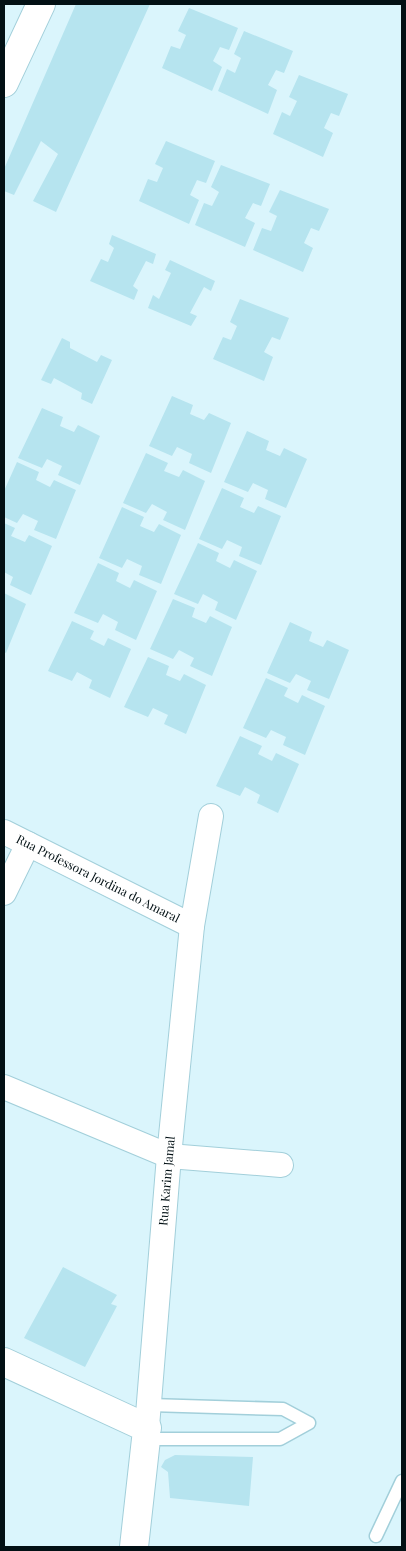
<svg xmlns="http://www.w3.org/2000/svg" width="406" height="1551" font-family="'Playfair Display',serif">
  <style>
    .building { fill: #b6e4ef }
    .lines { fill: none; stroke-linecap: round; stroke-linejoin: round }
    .service-casing { stroke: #a2cfda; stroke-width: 15 }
    .minor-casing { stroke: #a2cfda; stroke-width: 26 }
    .secondary-casing { stroke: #a2cfda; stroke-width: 30 }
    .service { stroke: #fff; stroke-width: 12 }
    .minor { stroke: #fff; stroke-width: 24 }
    .secondary { stroke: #fff; stroke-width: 28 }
    .labels { text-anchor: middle; stroke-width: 5; stroke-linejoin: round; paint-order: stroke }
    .street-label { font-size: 12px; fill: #021014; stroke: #daf5fc }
  </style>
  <rect width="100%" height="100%" fill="#daf5fc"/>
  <path class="building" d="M 76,4 L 150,4 L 56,212 L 33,201 L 58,154 L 41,141 L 14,195 L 4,191 L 4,169 Z
    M 189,8 L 238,28 L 229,50 L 220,47 L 213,61 L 222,67 L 212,91 L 162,68 L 171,46 L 180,49 L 186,35 L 178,31 Z
    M 244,31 L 293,51 L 284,73 L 276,70 L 268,85 L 277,90 L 268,114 L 218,91 L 227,69 L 235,73 L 241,58 L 234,54 Z
    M 299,75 L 348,94 L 339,116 L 331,113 L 324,128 L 333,133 L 323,157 L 273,134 L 282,112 L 290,116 L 297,101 L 289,97 Z
    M 166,141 L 215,161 L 206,183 L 197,180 L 190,195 L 199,200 L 189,224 L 139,201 L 148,179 L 157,182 L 163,168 L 155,164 Z
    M 221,165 L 270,184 L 261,206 L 253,203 L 245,218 L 255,223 L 245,247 L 195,225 L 204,203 L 212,206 L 219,192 L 211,187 Z
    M 280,190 L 329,209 L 319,231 L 311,228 L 304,243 L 313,248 L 303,272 L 253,250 L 262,228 L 271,231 L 277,216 L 269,212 Z
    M 112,235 L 156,254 L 153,264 L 146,261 L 133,286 L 138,290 L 134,300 L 90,281 L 101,259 L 108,262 L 114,248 L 109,244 Z
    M 170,260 L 215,281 L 211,291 L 204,287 L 190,313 L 197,316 L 191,326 L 148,308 L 153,295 L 159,299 L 171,273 L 165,270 Z
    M 240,299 L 289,318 L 280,340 L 272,337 L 264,352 L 273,357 L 264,381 L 213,359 L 223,337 L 231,340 L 237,326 L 230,322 Z
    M 62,338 L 70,342 L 70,348 L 97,362 L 101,355 L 112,360 L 92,404 L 81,399 L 82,393 L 54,378 L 51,384 L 41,380 Z
    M 172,396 L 193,405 L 190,414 L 204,420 L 209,413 L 231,423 L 211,473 L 189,463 L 192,454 L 177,447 L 172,456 L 149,446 Z
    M 42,408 L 63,417 L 60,426 L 74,432 L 78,425 L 100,436 L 80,485 L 58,475 L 62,466 L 47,459 L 42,468 L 18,458 Z
    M 247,431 L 269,441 L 266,450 L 280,456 L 284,448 L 307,459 L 286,508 L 265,499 L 268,490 L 253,483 L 248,492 L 224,482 Z
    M 146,453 L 168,463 L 164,471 L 179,477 L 183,470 L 205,481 L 185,530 L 163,520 L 167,512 L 152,504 L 146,513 L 123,503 Z
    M 17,462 L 39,472 L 36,480 L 50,487 L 54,480 L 76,490 L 56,539 L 34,530 L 38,521 L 23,514 L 17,523 L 4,517 L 4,491 Z
    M 222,488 L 244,498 L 240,507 L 254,513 L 258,506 L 281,516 L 261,565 L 239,556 L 242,547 L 227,540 L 222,549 L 199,539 Z
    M 122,507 L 144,517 L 140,526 L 154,532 L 159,524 L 181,535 L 161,584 L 139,575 L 142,566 L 127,559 L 122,568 L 99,558 Z
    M 4,523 L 15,528 L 11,536 L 25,542 L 29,535 L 52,546 L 31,595 L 10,585 L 13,577 L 4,572 Z
    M 198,543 L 219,553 L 216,561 L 230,568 L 234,560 L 257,571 L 236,620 L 215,610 L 218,602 L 203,594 L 198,604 L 174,594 Z
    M 98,563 L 119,573 L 116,581 L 130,588 L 134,580 L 157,591 L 136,640 L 115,630 L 118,622 L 103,614 L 98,623 L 74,613 Z
    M 4,593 L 26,604 L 6,653 L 4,652 Z
    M 173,599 L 195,608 L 192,617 L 206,623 L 210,616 L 232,627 L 212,676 L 190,666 L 194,658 L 179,650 L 173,659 L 150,649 Z
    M 72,621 L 94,631 L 90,639 L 104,646 L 108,638 L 131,649 L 110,698 L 89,688 L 92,680 L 77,672 L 72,681 L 48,671 Z
    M 290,622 L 312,632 L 309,641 L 323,647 L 327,640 L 349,650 L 329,699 L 307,690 L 311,681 L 296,674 L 290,683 L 267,673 Z
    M 148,657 L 169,666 L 166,675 L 180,681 L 184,674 L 206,685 L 186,734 L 164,724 L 168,715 L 153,708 L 148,717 L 124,707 Z
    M 266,678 L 288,688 L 284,696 L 298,703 L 302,695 L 325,706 L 305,755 L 283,745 L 286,737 L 271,730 L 266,738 L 243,728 Z
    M 240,736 L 262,746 L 258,754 L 272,761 L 276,753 L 299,764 L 278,813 L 257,803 L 260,795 L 245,787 L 240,796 L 216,786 Z
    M 63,1267 L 117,1295 L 111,1304 L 117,1306 L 85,1367 L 24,1338 Z
    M 175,1455 L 253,1457 L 249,1506 L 170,1498 L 168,1472 L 161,1467 L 165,1460 Z"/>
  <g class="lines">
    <g class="service-casing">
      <path id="service" d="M 150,1405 L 283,1409 L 309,1423
        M 146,1439 L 280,1439 L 309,1423
        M 376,1536 L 402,1481"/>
    </g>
    <g class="minor-casing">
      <g id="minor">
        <path id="s1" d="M 4,832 L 192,926"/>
        <path d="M 4,893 L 28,844"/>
        <path d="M 4,1087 L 169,1156 L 281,1165"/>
        <path id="s2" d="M 146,1439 L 169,1156 L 192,926 L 211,816"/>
      </g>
    </g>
    <g class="secondary-casing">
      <path id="secondary" d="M 4,83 L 41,4
        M 4,1362 L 147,1428
        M 134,1547 L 146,1439"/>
    </g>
    <use href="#service" class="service"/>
    <use href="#minor" class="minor"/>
    <use href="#secondary" class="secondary"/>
  </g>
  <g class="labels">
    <g class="street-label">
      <text dy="4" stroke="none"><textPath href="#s1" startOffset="105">Rua Professora Jordina do Amaral</textPath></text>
      <text dy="4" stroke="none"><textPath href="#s2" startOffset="259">Rua Karim Jamal</textPath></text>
    </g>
  </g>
  <rect width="406" height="1551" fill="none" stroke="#021014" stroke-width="10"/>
</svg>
